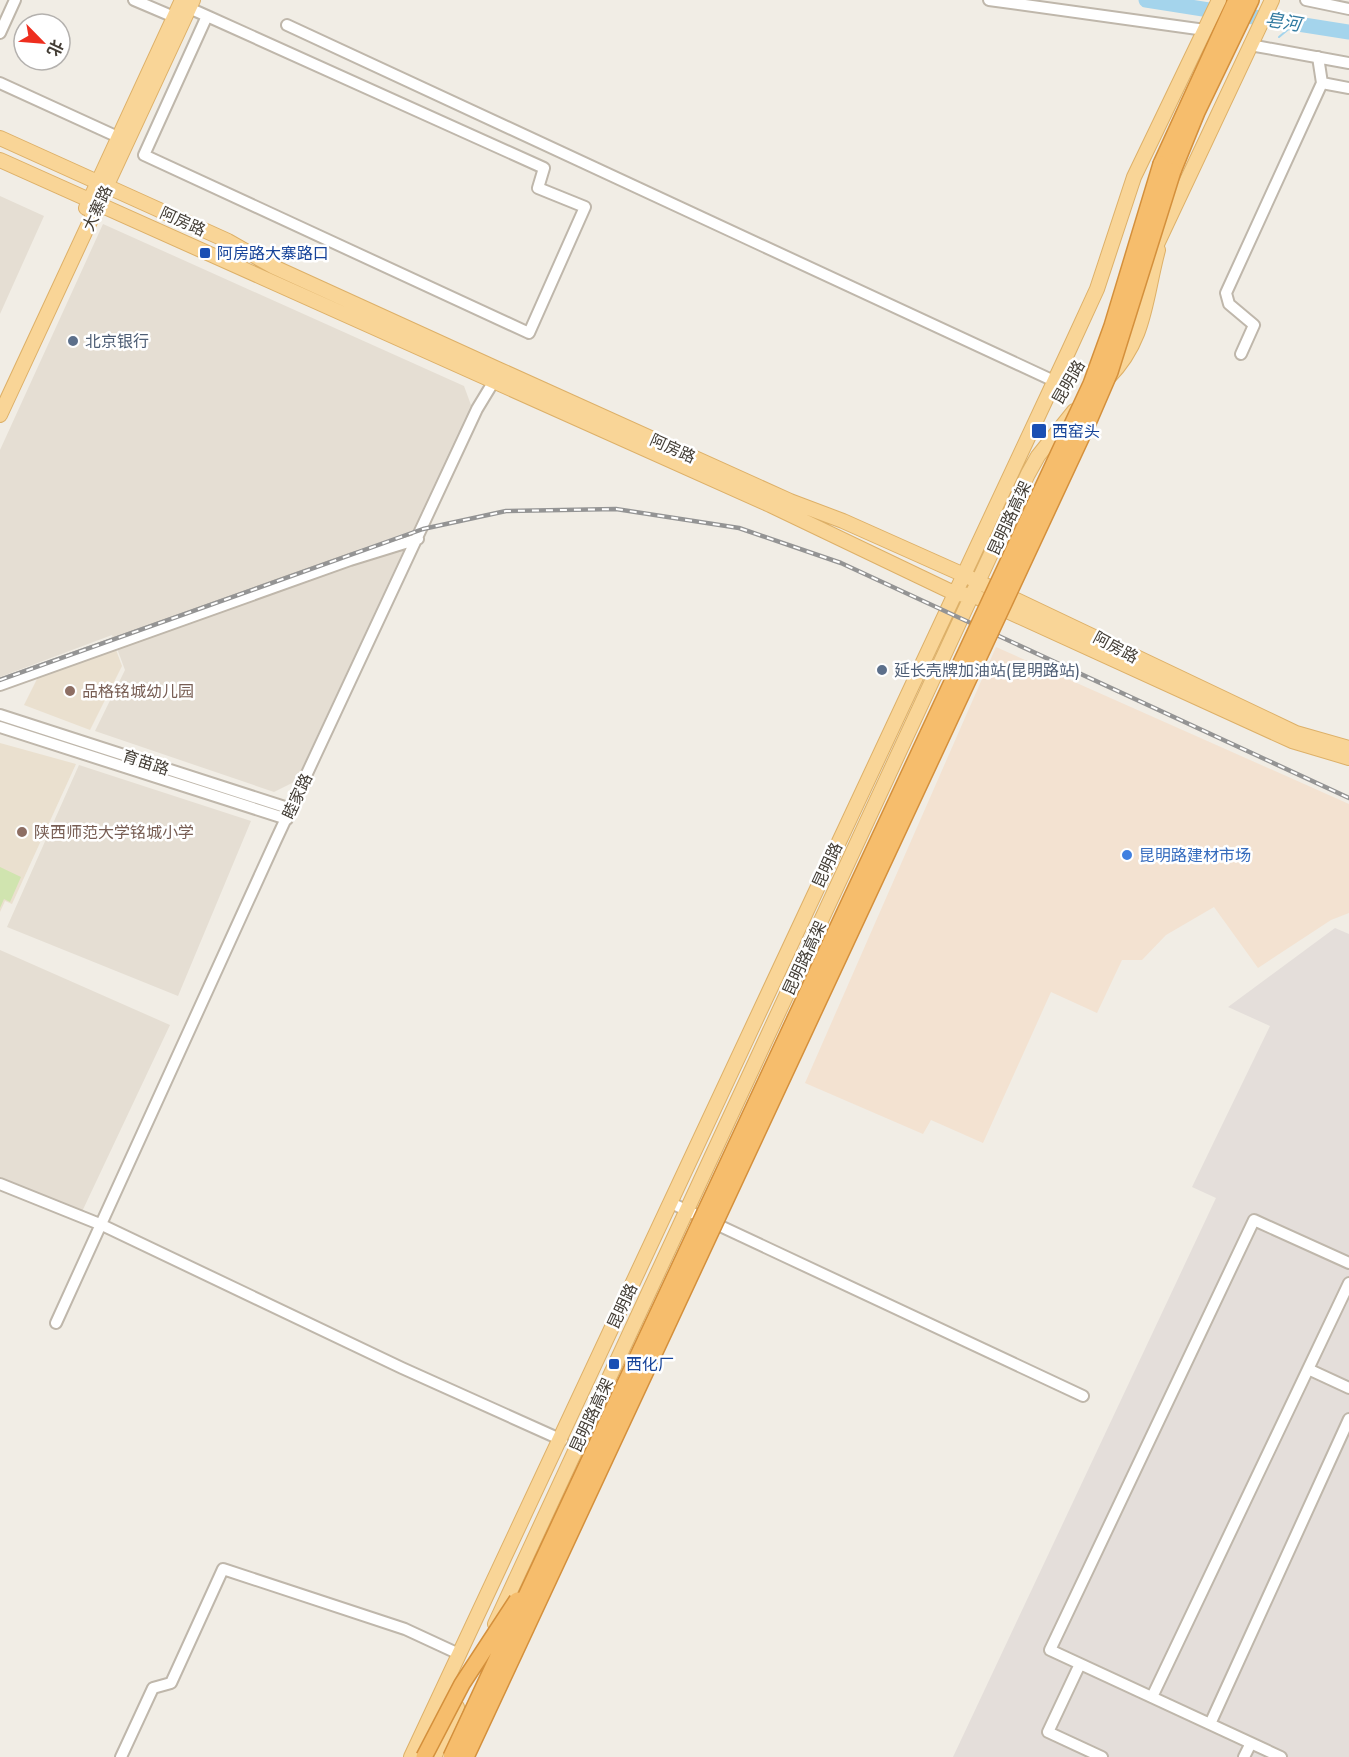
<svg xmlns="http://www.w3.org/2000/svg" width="1349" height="1757" font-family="Jost,'Noto Sans SC',sans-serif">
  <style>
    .residential { fill: #e5ded3 }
    .commercial { fill: #f3e2d1 }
    .industrial { fill: #e4deda }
    .education { fill: #eae0cf }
    .green { fill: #d0e4af }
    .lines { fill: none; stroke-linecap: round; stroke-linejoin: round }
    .stream { stroke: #a4d4ec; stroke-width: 2 }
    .river { stroke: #a4d4ec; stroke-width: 15 }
    .minor-casing { stroke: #bfb7ab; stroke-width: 14 }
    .major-casing { stroke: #ddb068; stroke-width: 16 }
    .highway-casing { stroke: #d4903c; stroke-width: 18 }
    .minor { stroke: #fff; stroke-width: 10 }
    .major { stroke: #f9d597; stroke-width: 14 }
    .highway { stroke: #f6bd6c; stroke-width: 15 }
    .rail-casing { stroke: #949494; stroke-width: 4.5 }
    .rail { stroke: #fff; stroke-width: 2; stroke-dasharray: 7; stroke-linecap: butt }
    .highway-bridge-casing { stroke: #d4903c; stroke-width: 18; stroke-linecap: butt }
    .highway-bridge { stroke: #f6bd6c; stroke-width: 15 }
    .transit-dot { fill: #1a4fb4; stroke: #fff; stroke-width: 2 }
    .service-dot { fill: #5c6f8a; stroke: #fff; stroke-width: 2 }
    .education-dot { fill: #8d6e63; stroke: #fff; stroke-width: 2 }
    .shop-dot { fill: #3f7fe0; stroke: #fff; stroke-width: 2 }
    .labels { text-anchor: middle; stroke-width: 5; stroke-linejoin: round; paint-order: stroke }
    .street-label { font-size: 16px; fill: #433d35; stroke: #fff }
    .transit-label { font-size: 16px; fill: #164399; stroke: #fff; text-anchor: start }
    .service-label { font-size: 16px; fill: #4e5e75; stroke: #fff; text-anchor: start }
    .education-label { font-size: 16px; fill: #785e54; stroke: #fff; text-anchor: start }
    .shop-label { font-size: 16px; fill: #366cbe; stroke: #fff; text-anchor: start }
    .water-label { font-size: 18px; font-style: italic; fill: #327ba1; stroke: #fff }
  </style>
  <rect width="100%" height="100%" fill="#f1ede5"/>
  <path class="residential" d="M 0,196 L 44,216 L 0,314 Z
    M 103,224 L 464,386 L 471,405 L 296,781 L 274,792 L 95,731 L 125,670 L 112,635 L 0,677 L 0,450 Z
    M 79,765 L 251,821 L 178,996 L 7,927 Z
    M 0,950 L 170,1025 L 79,1218 L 0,1183 Z"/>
  <path class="commercial" d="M 996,647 L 1349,804 L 1349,913 L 1331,920 L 1258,968 L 1214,907 L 1166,935 L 1142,960 L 1122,960 L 1097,1013 L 1051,992 L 983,1143 L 931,1120 L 923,1134 L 805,1083 Z"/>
  <path class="industrial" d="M 1335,928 L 1349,934 L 1349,1757 L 953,1757 L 1216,1198 L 1192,1187 L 1270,1026 L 1228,1007 Z"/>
  <path class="education" d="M 115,647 L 122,666 L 90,730 L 24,705 L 38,677 Z
    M 0,743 L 76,764 L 12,904 L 5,901 L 0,912 Z"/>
  <path class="green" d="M 0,867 L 21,877 L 10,902 L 4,899 L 0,908 Z"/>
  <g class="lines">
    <path class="stream" d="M 1279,37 L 1297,22"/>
    <path class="river" d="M 1146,0 L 1349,32"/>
    <g class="minor-casing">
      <path id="minor" d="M 134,0 L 174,17
        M 989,0 L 1205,30
        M 1306,0 L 1349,9
        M 189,8 L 207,16 L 544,168 L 538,188 L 585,207 L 529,333 L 144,155 L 207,16
        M 287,25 L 1054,381
        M 0,33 L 15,0
        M 1250,45 L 1349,63
        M 1318,57 L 1322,83
        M 0,83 L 118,137
        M 1241,354 L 1254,325 L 1229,304 L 1226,293 L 1322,83 L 1349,88
        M 0,685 L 350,560 L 418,539
        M 0,715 L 291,809
        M 0,727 L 287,819
        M 0,1184 L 102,1225 L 402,1368 L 562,1440
        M 671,1203 L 1083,1396
        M 56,1323 L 275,842 L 477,409 L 497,376
        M 1308,1369 L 1349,1388
        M 1080,1664 L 1048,1732 L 1102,1757
        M 1152,1697 L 1349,1283
        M 1210,1724 L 1349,1419
        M 121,1757 L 153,1688 L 171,1683 L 223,1569 L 405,1629 L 459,1654
        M 1244,1757 L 1251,1743
        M 1281,1757 L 1050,1650 L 1254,1220 L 1349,1263"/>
    </g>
    <g class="major-casing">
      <path id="major" d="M 0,138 L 228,241 L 274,267 L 500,370 L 790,501 L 843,521 L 964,575 L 1296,733 L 1349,748
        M 0,160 L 770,505 L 956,594 L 972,595 L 1292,741 L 1349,758
        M 86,208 L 182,0
        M 1151,257 L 1272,0
        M 1108,378 C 1146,340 1145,298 1158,250
        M 0,415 L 193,0
        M 495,1624 L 1028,474 L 1038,456 L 1074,411
        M 411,1757 L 1069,350 L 1097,289 L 1134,177 L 1219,0
        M 434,1757 L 457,1707"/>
    </g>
    <g class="highway-casing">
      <path id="highway" d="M 1161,164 L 1236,0
        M 1173,171 L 1197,112 L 1251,0"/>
    </g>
    <use href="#minor" class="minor"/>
    <use href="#major" class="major"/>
    <use href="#highway" class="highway"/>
    <g class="rail-casing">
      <path id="rail" d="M 0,680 L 423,529 L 506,511 L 616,509 L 739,528 L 841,563 L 1349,798"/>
    </g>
    <use href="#rail" class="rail"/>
    <g class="highway-bridge-casing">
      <path id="highway-bridge" d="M 424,1757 L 462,1684 L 517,1600
        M 451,1757 L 1091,384 L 1112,326 L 1161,164
        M 466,1757 L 1088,423 L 1110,372 L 1173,171"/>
    </g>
    <use href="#highway-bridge" class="highway-bridge"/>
  </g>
  <g class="transit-dot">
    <rect x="199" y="247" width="12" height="12" rx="3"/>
    <rect x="1031" y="423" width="16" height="16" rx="3"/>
    <rect x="608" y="1358" width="12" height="12" rx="3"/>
  </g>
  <g class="service-dot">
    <circle cx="73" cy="341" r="6"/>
    <circle cx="882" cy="670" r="6"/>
  </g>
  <g class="education-dot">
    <circle cx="70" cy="691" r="6"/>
    <circle cx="22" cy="832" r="6"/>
  </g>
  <circle class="shop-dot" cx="1127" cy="855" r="6"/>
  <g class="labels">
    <g class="street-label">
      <text transform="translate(97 208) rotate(-65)" y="6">大寨路</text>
      <text transform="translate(183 221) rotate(24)" y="6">阿房路</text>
      <text transform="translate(1068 382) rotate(-60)" y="6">昆明路</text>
      <text transform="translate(673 448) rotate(24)" y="6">阿房路</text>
      <text transform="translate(1009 518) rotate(-65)" y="6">昆明路高架</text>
      <text transform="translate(1116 647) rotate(28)" y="6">阿房路</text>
      <text transform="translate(146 762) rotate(18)" y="6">育苗路</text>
      <text transform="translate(297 796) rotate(-65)" y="6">睦家路</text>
      <text transform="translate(827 865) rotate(-65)" y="6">昆明路</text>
      <text transform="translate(804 958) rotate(-65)" y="6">昆明路高架</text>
      <text transform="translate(622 1306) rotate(-65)" y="6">昆明路</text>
      <text transform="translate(591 1415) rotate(-65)" y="6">昆明路高架</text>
    </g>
    <g class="transit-label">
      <text x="217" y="259">阿房路大寨路口</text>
      <text x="1052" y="437">西窑头</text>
      <text x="626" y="1370">西化厂</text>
    </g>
    <g class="service-label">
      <text x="85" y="347">北京银行</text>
      <text x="894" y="676">延长壳牌加油站(昆明路站)</text>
    </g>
    <g class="education-label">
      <text x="82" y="697">品格铭城幼儿园</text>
      <text x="34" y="838">陕西师范大学铭城小学</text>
    </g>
    <g class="shop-label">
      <text x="1139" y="861">昆明路建材市场</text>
    </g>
    <g class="water-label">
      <text transform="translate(1283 22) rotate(9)" y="6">皂河</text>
    </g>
  </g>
  <g transform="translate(42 42) rotate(115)"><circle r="28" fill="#ffffff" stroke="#b4b1ae" stroke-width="1.5"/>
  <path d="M0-4.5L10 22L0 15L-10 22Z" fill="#ee2e1f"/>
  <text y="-9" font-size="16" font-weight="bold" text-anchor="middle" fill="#433d35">北</text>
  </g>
</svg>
